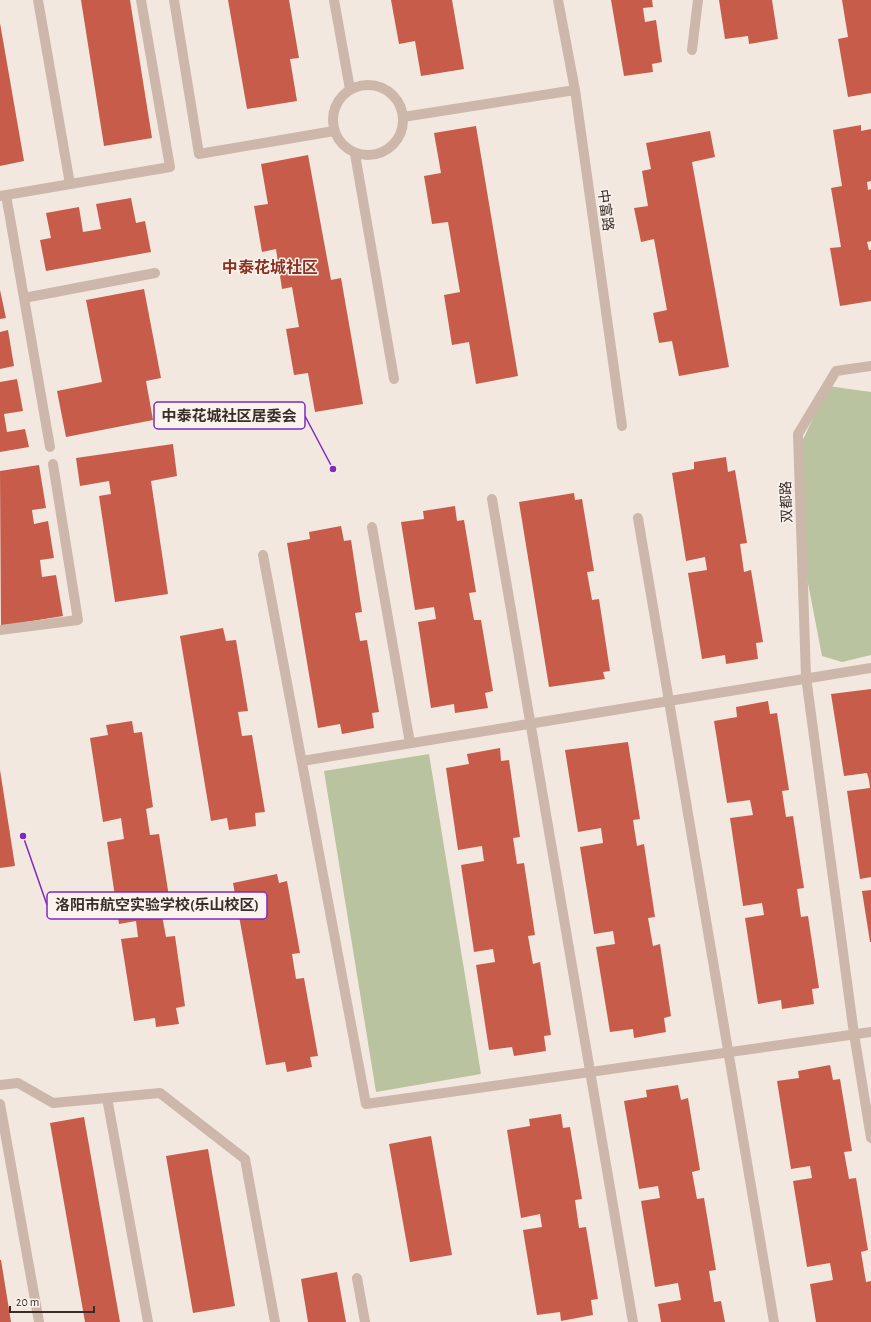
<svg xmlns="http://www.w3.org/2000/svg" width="871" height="1322" font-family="'Alegreya Sans','Noto Sans SC',sans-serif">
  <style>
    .green { fill: #bac39f }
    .building { fill: #c75c4a }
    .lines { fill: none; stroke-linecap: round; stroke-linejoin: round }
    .service { stroke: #ccb7aa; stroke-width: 10 }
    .minor { stroke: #ccb7aa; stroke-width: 10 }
    .labels { text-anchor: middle; stroke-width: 3; stroke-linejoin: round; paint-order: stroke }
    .street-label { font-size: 14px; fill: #392d2a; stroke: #faf2ec }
    .quarter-label { font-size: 16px; font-weight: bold; fill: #893122; stroke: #faf2ec }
    .leader { fill: none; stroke: #7b2cbf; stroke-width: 1.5 }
    .callout-dot { fill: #7b2cbf; stroke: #faf2ec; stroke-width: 1.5 }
    .callout { fill: #faf2ec; stroke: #7b2cbf; stroke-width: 1.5 }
    .callout-label { font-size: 15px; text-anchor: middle; font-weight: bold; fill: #392d2a }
  </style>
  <rect width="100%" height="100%" fill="#f3e8df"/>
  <path class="green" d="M 828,386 L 871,392 L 871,655 L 842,662 L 822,656 L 796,521 L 800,446 Z
    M 429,754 L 481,1074 L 376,1092 L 324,771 Z"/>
  <path class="building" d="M 81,0 L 130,0 L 152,138 L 104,146 Z
    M 228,0 L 289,0 L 299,58 L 290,59 L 297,101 L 247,109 Z
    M 391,0 L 452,0 L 464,69 L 421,76 L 415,41 L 399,44 Z
    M 611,0 L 652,0 L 653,7 L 643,8 L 645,22 L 656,20 L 662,62 L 652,64 L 653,72 L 624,76 Z
    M 719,0 L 772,0 L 778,39 L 749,44 L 748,36 L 725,39 Z
    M 842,0 L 871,0 L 871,93 L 848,97 L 838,39 L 848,37 Z
    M 0,23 L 24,161 L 0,166 Z
    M 861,125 L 861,131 L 871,129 L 871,181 L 867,182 L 868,190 L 871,189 L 871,241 L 867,242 L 869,250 L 871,250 L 871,301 L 840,306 L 830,248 L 841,247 L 831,188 L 842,186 L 833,130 Z
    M 476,126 L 518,376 L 476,384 L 469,342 L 452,345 L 444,295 L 460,292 L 448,222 L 432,224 L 424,176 L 441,173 L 434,133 Z
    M 710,131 L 715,157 L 692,162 L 729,367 L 679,376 L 672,341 L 659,343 L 653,313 L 667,310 L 654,239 L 641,242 L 634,208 L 648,206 L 642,171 L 651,169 L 646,143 Z
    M 308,155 L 331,280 L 341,278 L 363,404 L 315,412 L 308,373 L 294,375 L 286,329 L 299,327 L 292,287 L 282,289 L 276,249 L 262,252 L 254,206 L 268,204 L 261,164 Z
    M 131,198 L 136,223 L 145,221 L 151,252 L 46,271 L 40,240 L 51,238 L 46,213 L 79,207 L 83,232 L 101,229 L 96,204 Z
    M 144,289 L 161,378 L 146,381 L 153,420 L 66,437 L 57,391 L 102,382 L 86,300 Z
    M 0,290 L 6,318 L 0,319 Z
    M 8,330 L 14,366 L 0,369 L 0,332 Z
    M 17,379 L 23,411 L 4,414 L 7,432 L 25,429 L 29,447 L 0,452 L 0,382 Z
    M 173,444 L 177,476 L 151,481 L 168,594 L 115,602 L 99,496 L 111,494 L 109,481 L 80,486 L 76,458 Z
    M 726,457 L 728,472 L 735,470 L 747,543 L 740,544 L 744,572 L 751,570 L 763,642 L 756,643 L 758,659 L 726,664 L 725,655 L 702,659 L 688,573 L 707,570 L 705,557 L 686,561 L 672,473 L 694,469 L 694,462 Z
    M 39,465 L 46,508 L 32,510 L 34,524 L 48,521 L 54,558 L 40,560 L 42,577 L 56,575 L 63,616 L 1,626 L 0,471 Z
    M 574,493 L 575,500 L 582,499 L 594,571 L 587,572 L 592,600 L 599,599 L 610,671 L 603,672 L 605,679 L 549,687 L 519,502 Z
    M 455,506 L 457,521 L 464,520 L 476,592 L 469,593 L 474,620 L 481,620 L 493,691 L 485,693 L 488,708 L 455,713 L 454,704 L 431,708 L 418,622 L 436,619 L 434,607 L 415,610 L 401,522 L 424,519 L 423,511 Z
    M 341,526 L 344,541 L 351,540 L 362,612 L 355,613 L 360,641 L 367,640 L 379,712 L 372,713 L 374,728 L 342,734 L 340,724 L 318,728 L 287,543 L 310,539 L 309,532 Z
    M 223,628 L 226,641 L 236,640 L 248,711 L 238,712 L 242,736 L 252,735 L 265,812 L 255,813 L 256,826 L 229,830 L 227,818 L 211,821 L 180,636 Z
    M 871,689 L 871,877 L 860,879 L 847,791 L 870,788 L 869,780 L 867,773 L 844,776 L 831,694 Z
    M 768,701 L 770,714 L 777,713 L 789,790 L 782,791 L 786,817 L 793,816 L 804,888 L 797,889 L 801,917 L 808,916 L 819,988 L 812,989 L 814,1004 L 782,1009 L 781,1000 L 758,1004 L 745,918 L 764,915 L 762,903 L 743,906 L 730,818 L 753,815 L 750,800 L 727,803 L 714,721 L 737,717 L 736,707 Z
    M 132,721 L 134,733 L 142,732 L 153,807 L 146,809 L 150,835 L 159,834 L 171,909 L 161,910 L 166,937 L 175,936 L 185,1006 L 176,1008 L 179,1024 L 156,1027 L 155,1018 L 134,1021 L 121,939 L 138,937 L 136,921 L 119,924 L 107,842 L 124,839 L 121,818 L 103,822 L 90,738 L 108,735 L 106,725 Z
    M 628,742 L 640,819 L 633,820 L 637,846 L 644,844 L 655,917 L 648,918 L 653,946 L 660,944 L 671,1016 L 664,1018 L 666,1032 L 634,1038 L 633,1029 L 610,1032 L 596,947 L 615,944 L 613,931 L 594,934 L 580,847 L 603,843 L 601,828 L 578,832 L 565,750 Z
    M 500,748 L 501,761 L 509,760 L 520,837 L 513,838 L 517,864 L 524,863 L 535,935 L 528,936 L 533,964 L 540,962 L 551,1035 L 544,1036 L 546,1051 L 514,1056 L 512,1047 L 489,1050 L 476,965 L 495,962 L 493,949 L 474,952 L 461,865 L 484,861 L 483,854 L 482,846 L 458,850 L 446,768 L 469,764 L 467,754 Z
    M 0,770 L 15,866 L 0,868 Z
    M 277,874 L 279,883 L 287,881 L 300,953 L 292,954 L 296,979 L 304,978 L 318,1056 L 310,1057 L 312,1067 L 287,1072 L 285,1062 L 266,1065 L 233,883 Z
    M 871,890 L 871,942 L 870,942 L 862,891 Z
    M 830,1065 L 833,1080 L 840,1079 L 852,1151 L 844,1152 L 849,1179 L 856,1178 L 868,1250 L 861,1252 L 866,1282 L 871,1281 L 871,1322 L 816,1322 L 810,1284 L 833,1280 L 830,1263 L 807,1267 L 793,1181 L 812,1178 L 810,1166 L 791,1169 L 777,1081 L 799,1078 L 798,1071 Z
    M 678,1085 L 681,1100 L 688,1098 L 700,1170 L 692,1172 L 697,1199 L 704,1198 L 716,1270 L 709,1271 L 714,1302 L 721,1301 L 725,1322 L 661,1322 L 658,1304 L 681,1300 L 678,1283 L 655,1287 L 641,1201 L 660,1198 L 658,1186 L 639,1189 L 624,1101 L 647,1097 L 646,1090 Z
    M 561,1114 L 563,1128 L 570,1127 L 582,1199 L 575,1200 L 579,1228 L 586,1227 L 598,1299 L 591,1300 L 593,1315 L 561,1321 L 560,1312 L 537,1315 L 523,1230 L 542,1227 L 540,1214 L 521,1218 L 507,1130 L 530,1126 L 529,1119 Z
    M 84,1117 L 120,1322 L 85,1322 L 50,1123 Z
    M 431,1136 L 452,1255 L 410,1262 L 389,1144 Z
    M 208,1149 L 235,1306 L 193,1313 L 166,1156 Z
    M 0,1260 L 1,1260 L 11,1322 L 0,1322 Z
    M 337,1272 L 346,1322 L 308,1322 L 301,1279 Z"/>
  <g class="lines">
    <path class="service" d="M 38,0 L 70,184
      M 174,0 L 199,154 L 334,131
      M 334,0 L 350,89
      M 558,0 L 575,90 L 622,426
      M 692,50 L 698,0
      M333 120a35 35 0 1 1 70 0a35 35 0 1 1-70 0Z
      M 403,117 L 575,90
      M 355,154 L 394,379
      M 6,195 L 50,447
      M 0,196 L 170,167 L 141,0
      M 24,298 L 155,273
      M 492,499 L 633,1322
      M 638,518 L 774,1322
      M 372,527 L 410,743
      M 263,555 L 366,1104 L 871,1032
      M 0,630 L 78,620 L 53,464
      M 806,677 L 854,1034 L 871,1138
      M 302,761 L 871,668
      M 0,1085 L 18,1083 L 53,1103 L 160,1093 L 245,1159 L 275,1322
      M 107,1098 L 148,1322
      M 0,1104 L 39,1322
      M 357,1278 L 365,1322"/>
    <path class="minor" d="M 806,677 L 798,434 L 836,371 L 871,366"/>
  </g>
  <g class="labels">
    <g class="street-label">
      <text transform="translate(606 210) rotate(82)" y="5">中富路</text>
      <text transform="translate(786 502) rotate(-92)" y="5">双都路</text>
    </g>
    <g class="quarter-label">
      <text x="270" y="273">中泰花城社区</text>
    </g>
  </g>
  <path class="leader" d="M333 469L305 416M23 836L47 905"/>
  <g class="callout-dot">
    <circle cx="333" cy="469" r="4"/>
    <circle cx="23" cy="836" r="4"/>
  </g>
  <g class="callout">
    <rect x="154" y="402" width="151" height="27" rx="4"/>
    <rect x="47" y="892" width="220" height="27" rx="4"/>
  </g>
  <g class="callout-label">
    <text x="229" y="421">中泰花城社区居委会</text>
    <text x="157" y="910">洛阳市航空实验学校(乐山校区)</text>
  </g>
  <path d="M10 1306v6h84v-6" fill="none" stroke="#392d2a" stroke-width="2"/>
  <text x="16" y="1306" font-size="12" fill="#392d2a" stroke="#faf2ec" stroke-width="3" paint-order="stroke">20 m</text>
</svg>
